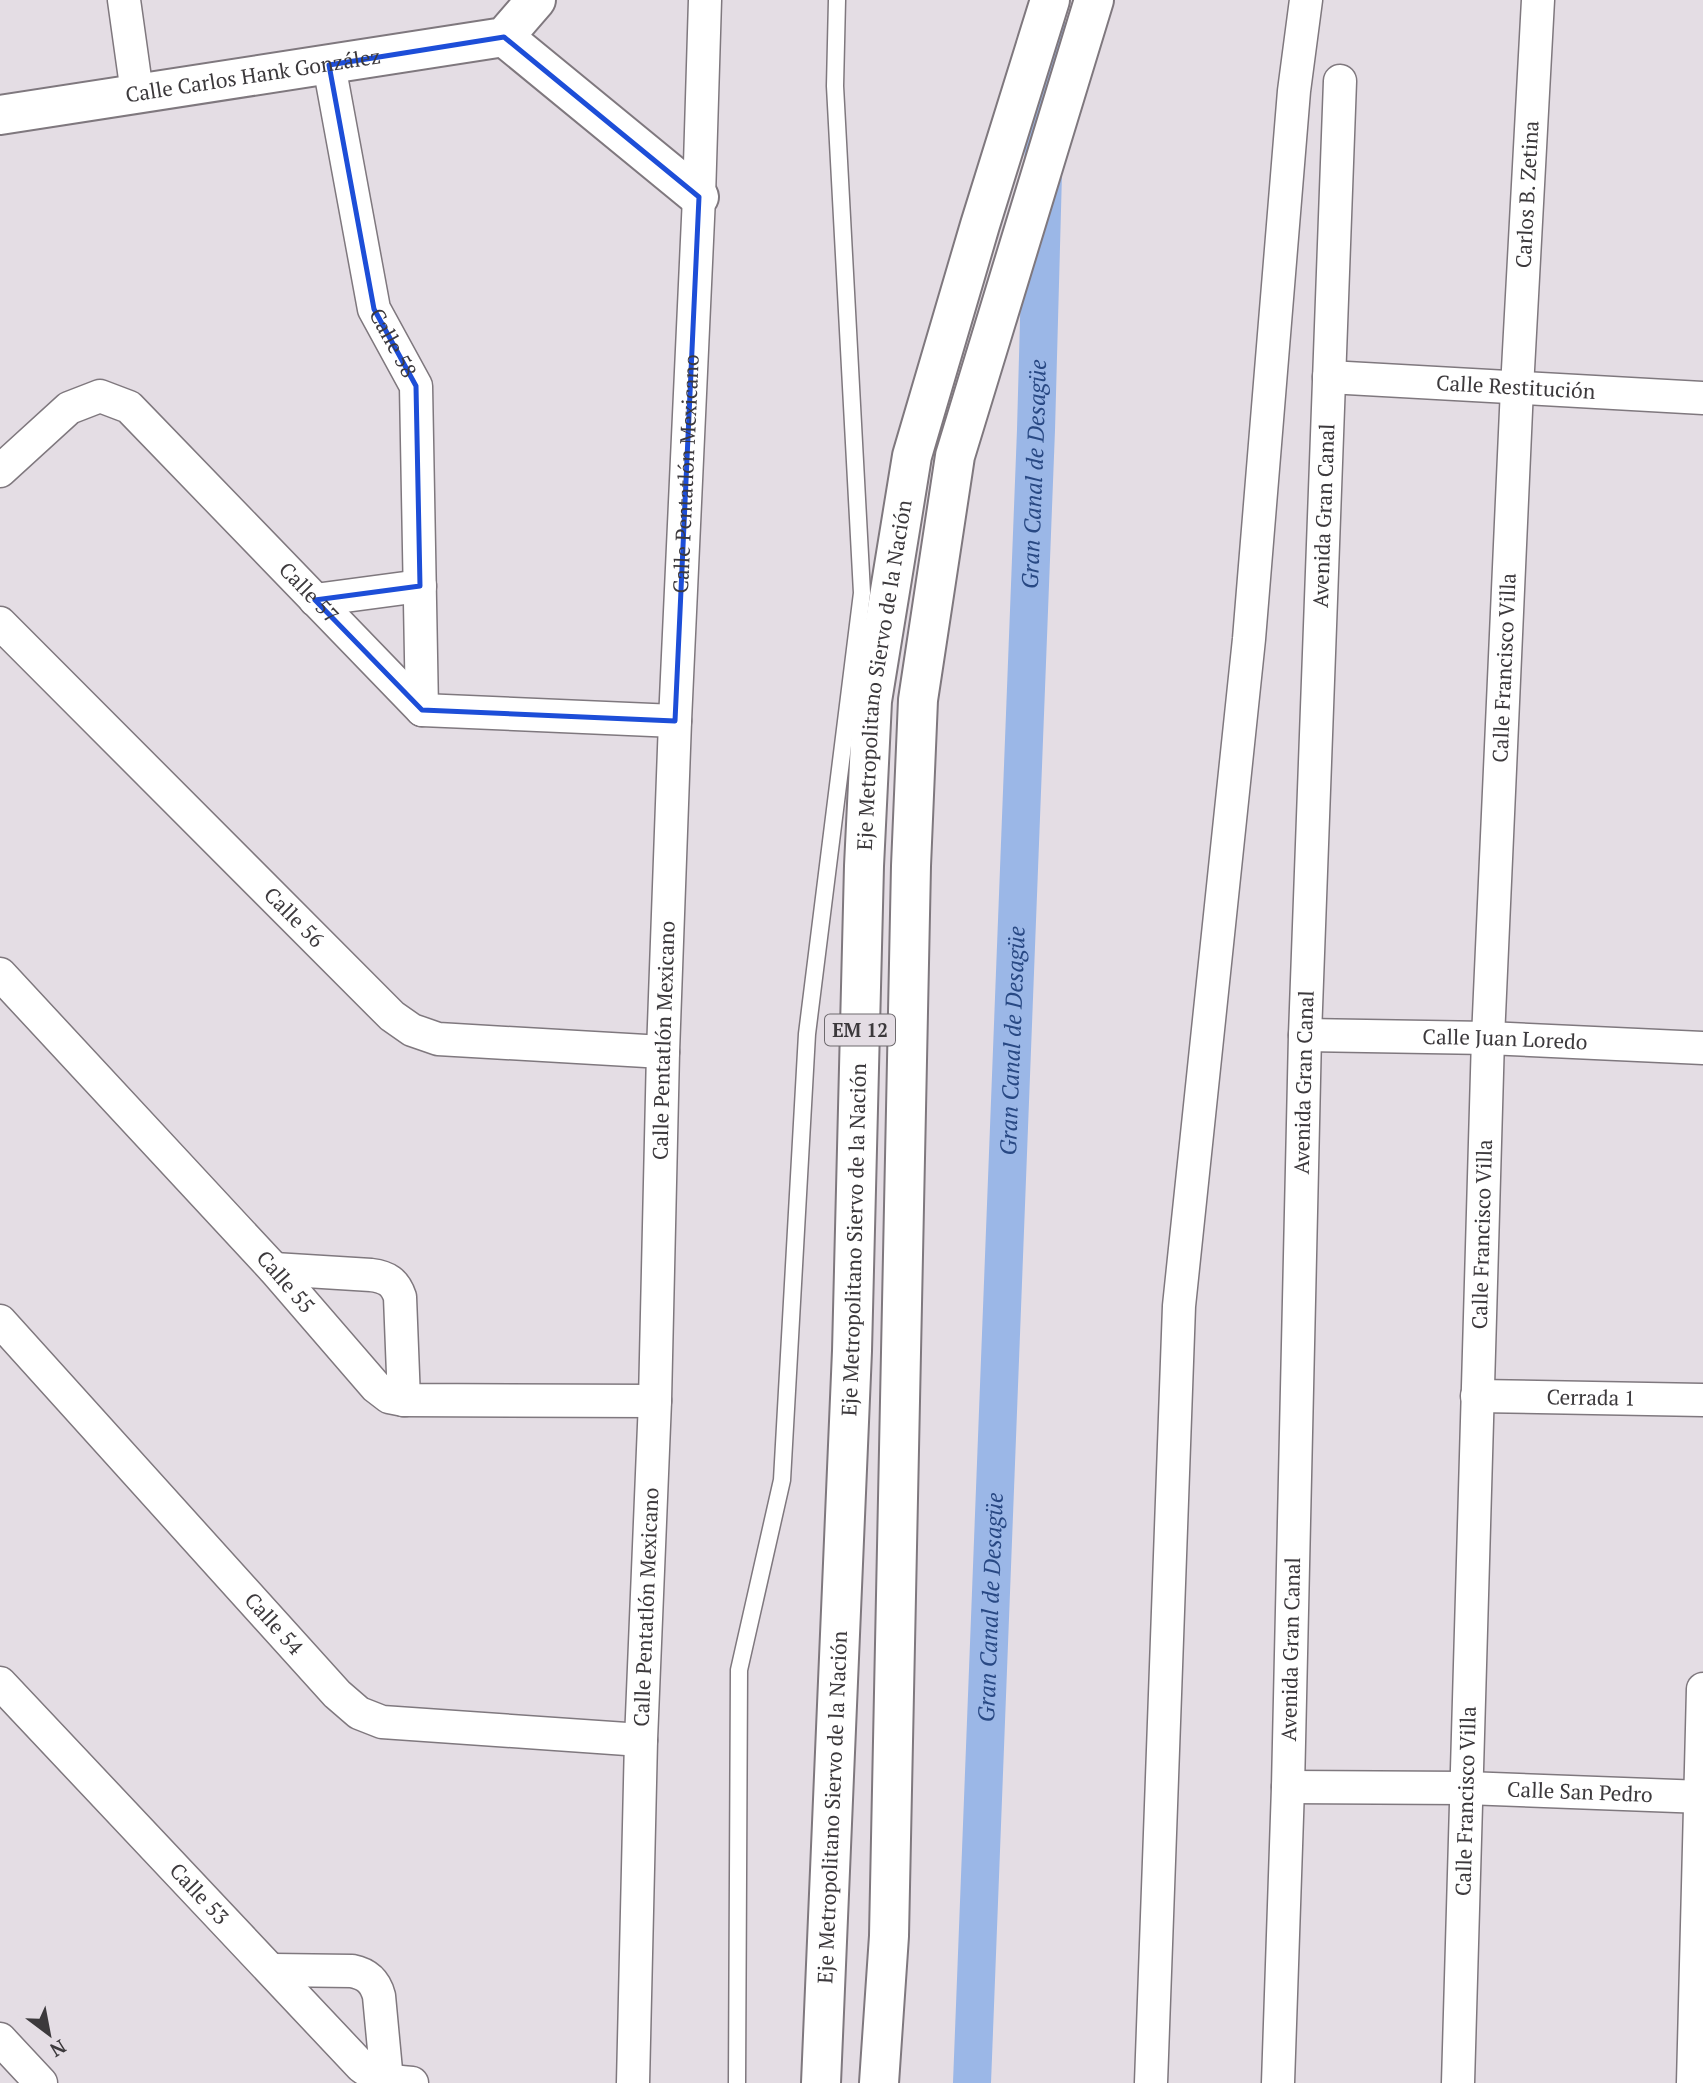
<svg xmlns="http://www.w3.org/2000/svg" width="1703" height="2083" font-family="'PT Serif',serif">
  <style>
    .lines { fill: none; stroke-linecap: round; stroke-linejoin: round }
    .canal { stroke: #9bb7e7; stroke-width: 38 }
    .service-casing { stroke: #7f787e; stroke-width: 19 }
    .minor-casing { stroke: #7f787e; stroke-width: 35 }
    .tertiary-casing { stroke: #7f787e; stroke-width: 42 }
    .motorway-casing { stroke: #7f787e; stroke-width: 42 }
    .service { stroke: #fff; stroke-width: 16 }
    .minor { stroke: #fff; stroke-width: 32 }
    .tertiary { stroke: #fff; stroke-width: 38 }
    .motorway { stroke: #fff; stroke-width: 38 }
    .marked { fill: none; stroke: #1d4ed8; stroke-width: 5; stroke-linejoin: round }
    .labels { text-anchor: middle; stroke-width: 5; stroke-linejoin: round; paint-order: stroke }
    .shield { fill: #e4dde4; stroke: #6e6a6e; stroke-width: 2 }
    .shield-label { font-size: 19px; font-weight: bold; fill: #3c393c }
    .street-label { font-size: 21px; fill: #3c393c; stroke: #e4dde4 }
    .water-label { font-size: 23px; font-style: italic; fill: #284883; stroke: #e4dde4 }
  </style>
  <rect width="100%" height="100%" fill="#e4dde4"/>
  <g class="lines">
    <path class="canal" id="s1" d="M 972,2083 L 1036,430 L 1047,27"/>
    <g class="service-casing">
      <path id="service" d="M 737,2083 L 739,1670 L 782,1480 L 807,1034 L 862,593 L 835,86 L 837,0"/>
    </g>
    <g class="minor-casing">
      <g id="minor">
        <path d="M 124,0 L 137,93"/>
        <path id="s2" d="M 329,65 L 374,309 L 416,386 L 422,710"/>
        <path id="s3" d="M 1329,377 L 1703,398"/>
        <path id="s4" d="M 0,471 L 69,408 L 100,396 L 129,407 L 422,710 L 675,721"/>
        <path d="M 315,600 L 420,586"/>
        <path id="s5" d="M 0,623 L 392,1016 L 412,1030 L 438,1039 L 663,1052"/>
        <path id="s6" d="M 0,974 L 274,1269 L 376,1387 L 389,1397 L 404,1400 L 655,1401"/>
        <path id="s7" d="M 1305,1035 L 1488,1038 L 1703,1048"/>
        <path d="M 274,1269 L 371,1275 C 387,1277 395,1282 400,1297 L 404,1400"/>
        <path id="s8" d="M 0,1321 L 337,1694 L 359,1713 L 382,1722 L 641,1740"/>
        <path id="s9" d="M 1477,1396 L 1703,1400"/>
        <path id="s10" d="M 0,1683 L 361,2066 C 379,2080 389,2081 412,2083"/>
        <path id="s11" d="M 1288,1787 L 1466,1788 L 1703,1797"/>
        <path d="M 273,1970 L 352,1971 C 367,1974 375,1981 379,1996 L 387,2081"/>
        <path d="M 0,2039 L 41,2083"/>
        <path id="s12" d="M 633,2083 L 641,1740 L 655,1401 L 663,1052 L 675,721 L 699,197 L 705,0"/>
        <path d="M 1151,2083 L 1179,1306 L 1249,639 L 1294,91 L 1306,0"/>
        <path id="s13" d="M 1278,2083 L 1288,1787 L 1305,1035 L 1340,81"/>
        <path id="s14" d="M 1458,2083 L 1488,1038 L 1517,388 L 1538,0"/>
        <path d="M 1693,2083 L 1703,1689"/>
      </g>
    </g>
    <g class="tertiary-casing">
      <g id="tertiary">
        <path d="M 504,37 L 699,197"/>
        <path id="s15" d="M 0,115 L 504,37 L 536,0"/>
      </g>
    </g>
    <g class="motorway-casing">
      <g id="motorway">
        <path id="s16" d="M 821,2083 L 852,1351 L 864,866 L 872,701 L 912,456 L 980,225 L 1050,0"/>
        <path d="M 879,2083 L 889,1936 L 911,866 L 918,700 L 955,456 L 1094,0"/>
      </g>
    </g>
    <use href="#service" class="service"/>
    <use href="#minor" class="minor"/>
    <use href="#tertiary" class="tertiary"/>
    <use href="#motorway" class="motorway"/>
  </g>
  <path class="marked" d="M 504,37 L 699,197 L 675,721 L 422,710 L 315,600 L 420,586 L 416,386 L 374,309 L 329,65 Z"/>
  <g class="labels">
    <rect class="shield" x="825" y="1014.5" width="70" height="31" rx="5"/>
    <g class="shield-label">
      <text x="860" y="1037">EM 12</text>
    </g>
    <g class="street-label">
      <text dy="7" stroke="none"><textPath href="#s15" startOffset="256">Calle Carlos Hank González</textPath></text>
      <text dy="7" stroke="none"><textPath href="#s14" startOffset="1890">Carlos B. Zetina</textPath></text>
      <text dy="7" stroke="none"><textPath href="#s2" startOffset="287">Calle 58</textPath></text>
      <text dy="7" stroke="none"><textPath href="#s3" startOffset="187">Calle Restitución</textPath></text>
      <text dy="7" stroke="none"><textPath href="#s12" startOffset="1610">Calle Pentatlón Mexicano</textPath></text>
      <text dy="7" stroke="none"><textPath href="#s13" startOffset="1568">Avenida Gran Canal</textPath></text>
      <text dy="7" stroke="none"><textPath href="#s4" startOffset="416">Calle 57</textPath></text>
      <text dy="7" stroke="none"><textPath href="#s14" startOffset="1416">Calle Francisco Villa</textPath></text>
      <text dy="7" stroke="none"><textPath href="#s16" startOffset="1410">Eje Metropolitano Siervo de la Nación</textPath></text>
      <text dy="7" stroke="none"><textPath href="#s5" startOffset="416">Calle 56</textPath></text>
      <text dy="7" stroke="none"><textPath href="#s7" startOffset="200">Calle Juan Loredo</textPath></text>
      <text dy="7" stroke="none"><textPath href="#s12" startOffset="1043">Calle Pentatlón Mexicano</textPath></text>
      <text dy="7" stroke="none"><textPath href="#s13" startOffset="1001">Avenida Gran Canal</textPath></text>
      <text dy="7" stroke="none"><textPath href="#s14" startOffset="849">Calle Francisco Villa</textPath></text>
      <text dy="7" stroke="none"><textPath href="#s16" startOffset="844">Eje Metropolitano Siervo de la Nación</textPath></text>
      <text dy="7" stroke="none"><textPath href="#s6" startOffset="420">Calle 55</textPath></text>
      <text dy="7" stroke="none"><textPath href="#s9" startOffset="114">Cerrada 1</textPath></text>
      <text dy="7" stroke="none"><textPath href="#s12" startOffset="476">Calle Pentatlón Mexicano</textPath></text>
      <text dy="7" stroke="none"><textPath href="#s8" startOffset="408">Calle 54</textPath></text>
      <text dy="7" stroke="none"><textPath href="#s13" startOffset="434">Avenida Gran Canal</textPath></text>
      <text dy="7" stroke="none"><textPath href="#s11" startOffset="292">Calle San Pedro</textPath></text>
      <text dy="7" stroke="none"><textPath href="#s14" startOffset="282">Calle Francisco Villa</textPath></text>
      <text dy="7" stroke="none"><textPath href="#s16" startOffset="276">Eje Metropolitano Siervo de la Nación</textPath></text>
      <text dy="7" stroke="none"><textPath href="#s10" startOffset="290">Calle 53</textPath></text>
    </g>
    <g class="water-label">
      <text dy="8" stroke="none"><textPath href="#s1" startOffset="1610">Gran Canal de Desagüe</textPath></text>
      <text dy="8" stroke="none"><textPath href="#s1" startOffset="1043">Gran Canal de Desagüe</textPath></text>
      <text dy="8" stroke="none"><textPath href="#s1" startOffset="476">Gran Canal de Desagüe</textPath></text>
    </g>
  </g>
  <g transform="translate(49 2034) rotate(148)" stroke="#e4dde4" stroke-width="5" paint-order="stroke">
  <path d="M0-5L12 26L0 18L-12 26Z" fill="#3c393c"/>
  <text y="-10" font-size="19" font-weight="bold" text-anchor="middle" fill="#3c393c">N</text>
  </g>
</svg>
